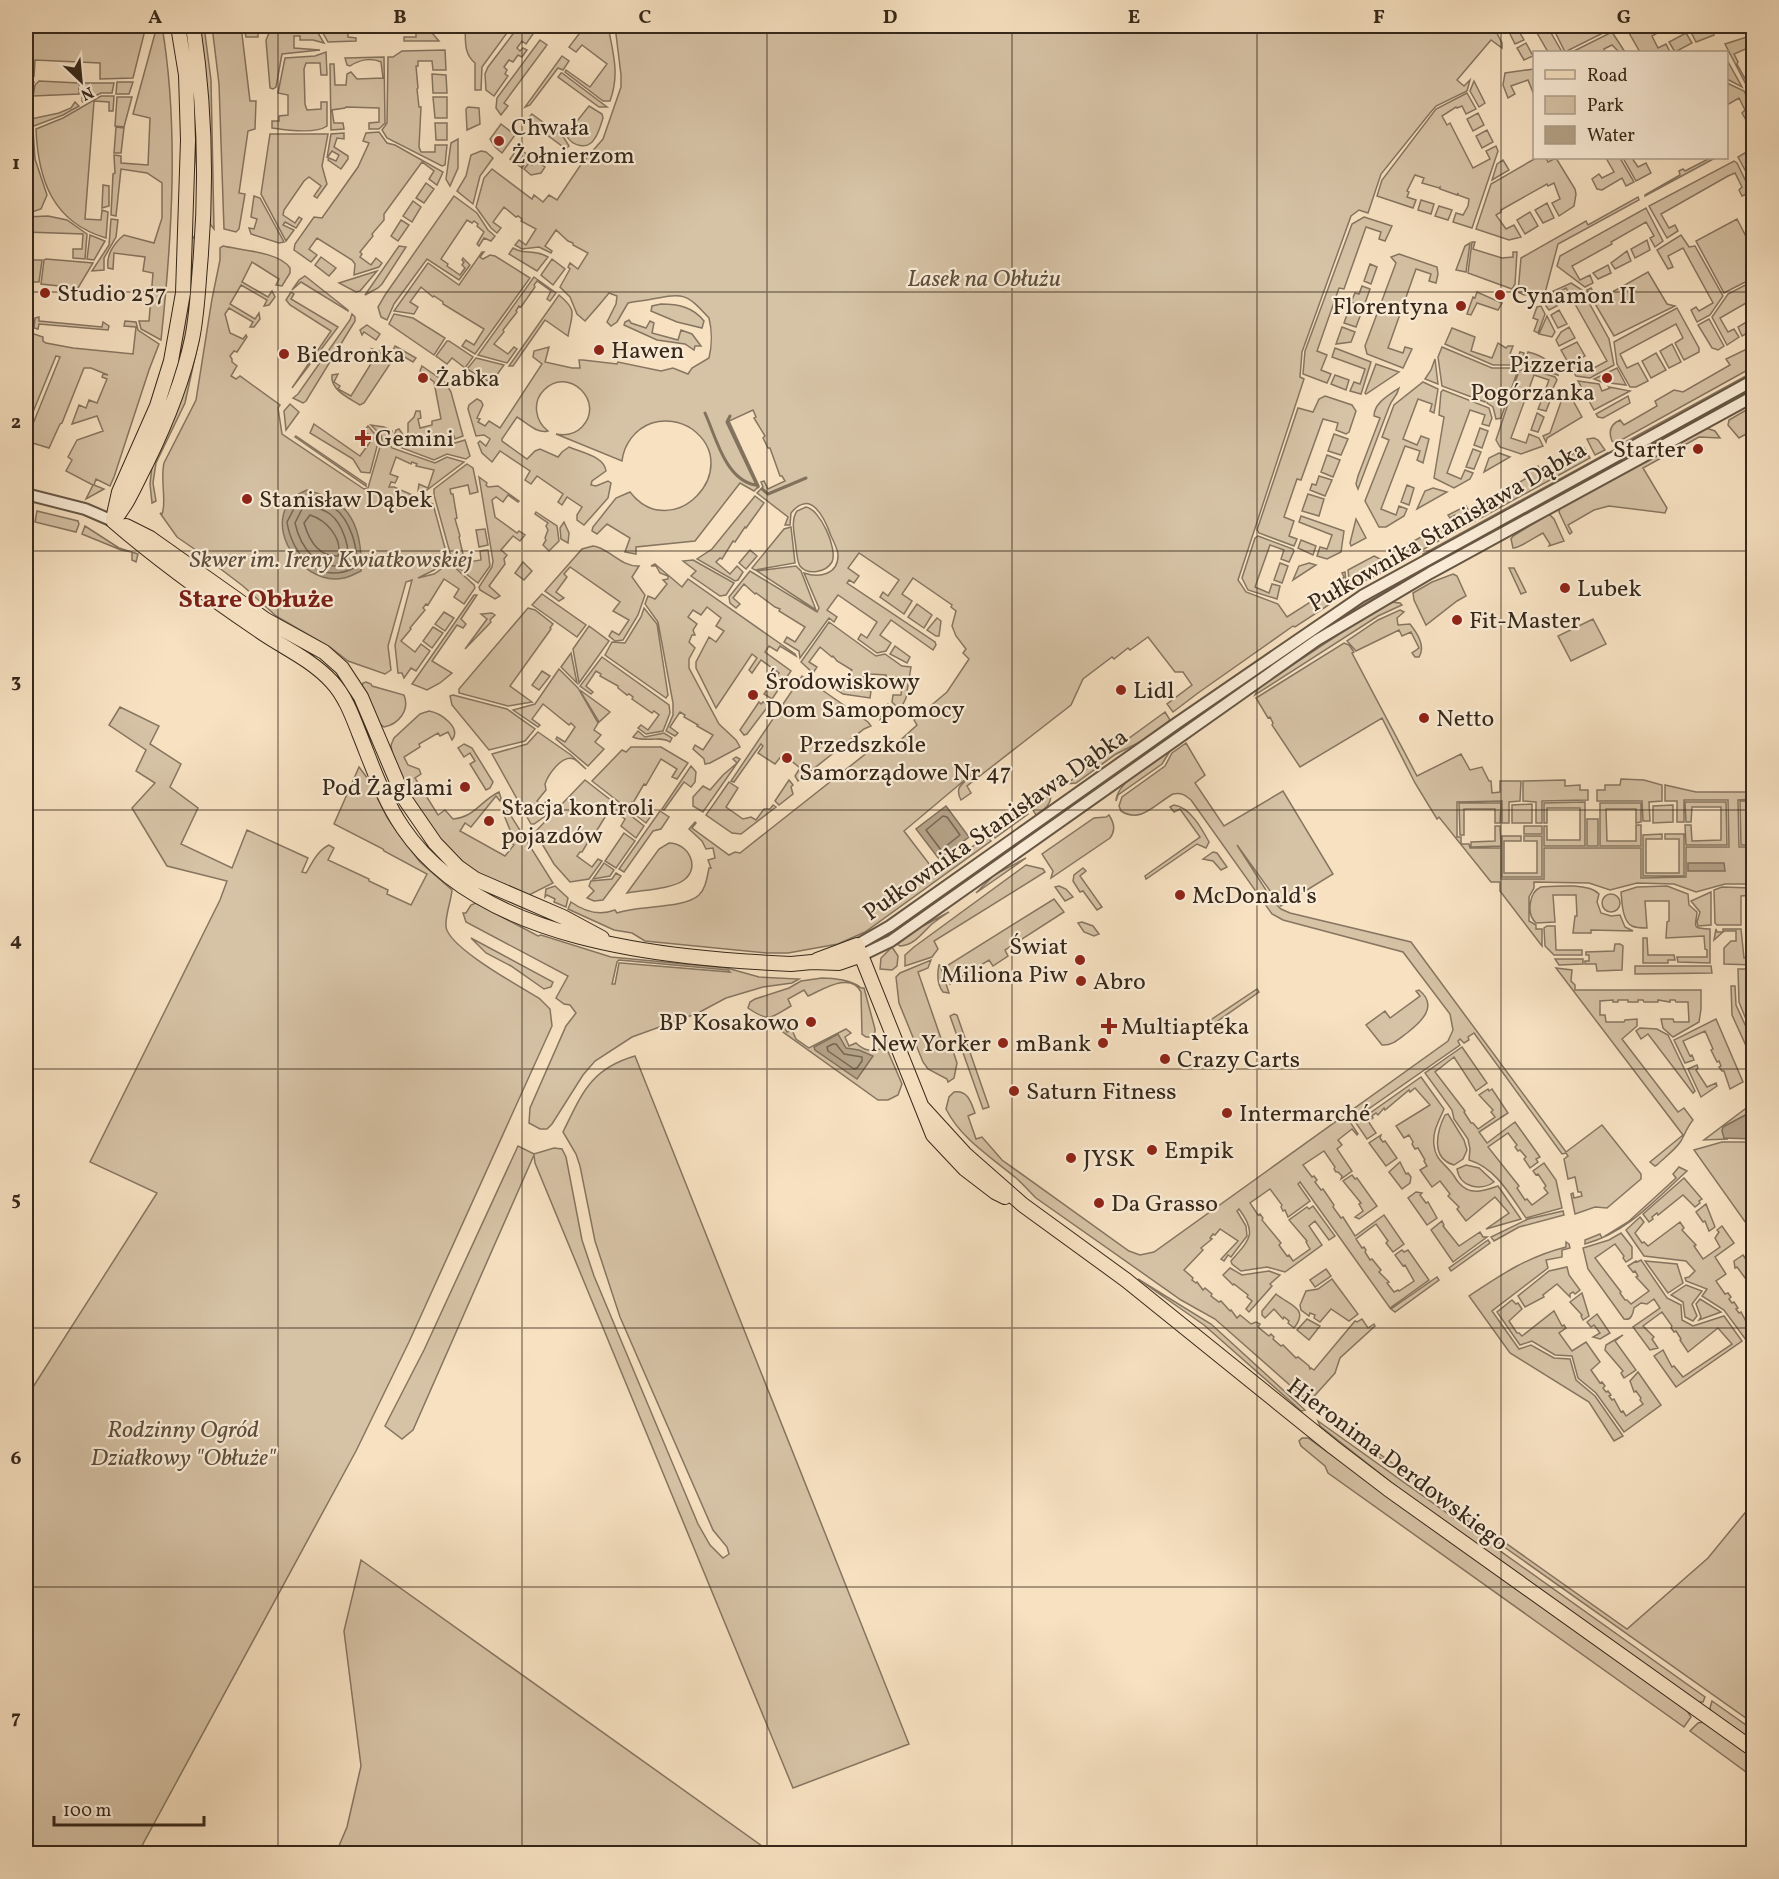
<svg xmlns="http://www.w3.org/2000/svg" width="1779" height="1879" font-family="Vollkorn,serif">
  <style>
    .green { fill: #d6c2a5; stroke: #867560; stroke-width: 1.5; fill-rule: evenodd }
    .water { fill: #b5a288; stroke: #82715c; stroke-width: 1.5 }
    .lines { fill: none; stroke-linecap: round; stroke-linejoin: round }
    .shore { stroke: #766551; stroke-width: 1.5 }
    .stream { stroke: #82715c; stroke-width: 3 }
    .minor-casing { stroke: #665644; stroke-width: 14 }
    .major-casing { stroke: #36281a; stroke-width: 16 }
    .minor { stroke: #faecd7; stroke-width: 10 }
    .major { stroke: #f7e1c1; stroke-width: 14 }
    .grid { fill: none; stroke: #36281a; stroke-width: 1.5; stroke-opacity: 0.55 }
    .poi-dot { fill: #8f2418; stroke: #faecd7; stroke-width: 2 }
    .labels { text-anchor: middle; stroke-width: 4.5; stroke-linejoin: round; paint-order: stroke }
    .poi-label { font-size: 24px; fill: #36281a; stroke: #faecd7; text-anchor: start }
    .park-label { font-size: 24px; font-style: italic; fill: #5e4e3d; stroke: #faecd7 }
    .street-label { font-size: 24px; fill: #36281a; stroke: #faecd7 }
    .neighbourhood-label { font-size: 26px; font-weight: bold; fill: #7a1f14; stroke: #faecd7 }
    .neatline { fill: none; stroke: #36281a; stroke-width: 2 }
    .grid-label { font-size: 20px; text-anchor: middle; font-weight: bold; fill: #36281a }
  </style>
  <rect width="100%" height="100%" fill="#f7e1c1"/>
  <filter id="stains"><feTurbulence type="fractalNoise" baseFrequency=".00333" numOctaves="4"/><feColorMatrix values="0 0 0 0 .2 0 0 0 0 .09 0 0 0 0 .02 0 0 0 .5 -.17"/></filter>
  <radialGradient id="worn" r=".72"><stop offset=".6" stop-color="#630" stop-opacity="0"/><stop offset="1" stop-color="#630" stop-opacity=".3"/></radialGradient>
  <path class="green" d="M 26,26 L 146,26 L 133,78 L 100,79 L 100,63 L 35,60 L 34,77 L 30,68 L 26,68 Z
    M 157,26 L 162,26 C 179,127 172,238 161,340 L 141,329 L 139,321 L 149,321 L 153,273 L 143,271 L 145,257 L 114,253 L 113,269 L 108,268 C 106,255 114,243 124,235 L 154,243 L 162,218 L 162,183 L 147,173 L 121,169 L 116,216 L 111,215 L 113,174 L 115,173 L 114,155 L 121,156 L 121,163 L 148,165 L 150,118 L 133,114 Z
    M 184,26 L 189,26 L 195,82 L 199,170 L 197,170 Z
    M 199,26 L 204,26 L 211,80 L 214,229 L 210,224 L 210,163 Z
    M 212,26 L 241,26 L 250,101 L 256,101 L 255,129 L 248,131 L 239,193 L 245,194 L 239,229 L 236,232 L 224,229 L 219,84 Z
    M 244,26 L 269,26 L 267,30 L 258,31 L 258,37 L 246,37 Z
    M 272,26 L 314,26 L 324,43 L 313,40 L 300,40 L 300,36 L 294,36 L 294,48 L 320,50 L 282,54 L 276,87 L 273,89 L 270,88 L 266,40 Z
    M 319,26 L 348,26 L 348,37 L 356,38 L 356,41 L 328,42 Z
    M 416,26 L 426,26 L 439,41 L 404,41 L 404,37 L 416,37 Z
    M 465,26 L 512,26 L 482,67 L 481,90 L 475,90 L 475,63 C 463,53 466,40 465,26 Z
    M 519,26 L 533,34 L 526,44 L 522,41 L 517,48 L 520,51 L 523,48 L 527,50 L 522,57 L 518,55 L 513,62 L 509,60 L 504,67 L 507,70 L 505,74 L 508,76 L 494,96 L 486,90 L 485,74 L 488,67 Z
    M 585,26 L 608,26 C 613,53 620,74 610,101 L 603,101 L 565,72 L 566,70 L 590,87 L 607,64 L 582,45 L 576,52 L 569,47 Z
    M 615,26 L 1493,26 L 1502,43 L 1502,48 L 1491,40 L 1457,80 L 1464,86 L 1470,80 L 1467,91 L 1436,106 L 1430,113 L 1381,174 L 1368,213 L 1359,210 L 1351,216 L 1302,352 L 1300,377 L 1304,379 L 1238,580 L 1246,592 L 1278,604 L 1287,617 L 1331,589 L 1344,577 L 1342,573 L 1345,572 L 1347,593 L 1295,627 L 1293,626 L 1198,693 L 1173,712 L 1167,704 L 1192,685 L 1183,672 L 1175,672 L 1148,637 L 1130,650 L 1128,648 L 1114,659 L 1112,657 L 1083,679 L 1071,705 L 967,786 L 971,793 L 961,800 C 953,785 966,783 973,773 L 904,831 L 936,873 L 987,836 L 991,841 L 865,932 L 838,944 L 788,953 L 767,953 L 645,941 L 632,933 L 614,930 L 568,909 L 571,902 C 585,912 599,916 615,910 L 617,913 C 638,905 684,909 699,895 C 706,888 707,877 709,868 L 711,868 L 708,860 L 715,858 L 713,848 L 706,849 L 702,841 L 689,829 L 695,822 L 696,823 L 692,828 L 729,855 L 735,852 L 740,853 L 887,737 L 896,744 L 917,725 L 914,720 L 947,692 L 969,659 L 963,653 L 966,649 L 956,636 L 952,626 L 956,611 L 951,607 L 952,605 L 913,578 L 902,594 L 912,601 L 904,614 L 880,597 L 883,592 L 888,596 L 899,580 L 859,553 L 848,568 L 859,576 L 854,583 L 849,580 L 847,583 L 935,642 L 936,645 L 933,650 L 891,620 L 880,635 L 891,643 L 886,651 L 877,653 L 858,639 L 861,634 L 867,638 L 877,622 L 838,595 L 827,610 L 837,617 L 834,622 L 829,618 L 800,658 L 799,651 L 784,642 L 787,637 L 795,642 L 805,627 L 779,611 L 780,609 L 775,607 L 756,593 L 755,594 L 744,584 L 733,598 L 740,604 L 736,608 L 730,603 L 729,597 L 750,571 L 817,612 L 819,608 L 804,573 C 819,578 839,575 838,554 C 837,548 834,542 831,536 C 825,519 811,488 791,513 L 790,525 L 785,525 L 788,517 L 757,493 L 763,487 L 761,482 L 764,481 L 768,489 L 785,481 L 782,476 L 780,476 L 770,448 L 768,448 L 763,438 L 765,436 L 754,418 L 756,417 L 753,410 L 729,421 L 759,486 L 754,491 L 740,483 L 695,541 L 636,547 L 636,554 L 625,552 L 630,538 L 607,524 L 597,534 L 592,531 L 593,527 L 616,498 L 630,492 C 672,546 746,469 692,429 C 680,421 665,419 652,423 C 635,429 624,444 622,461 L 556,434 C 566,436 575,434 582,427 C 606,402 568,365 544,390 C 532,402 535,421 548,431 C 537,434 527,423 517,417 L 502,439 L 502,441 L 527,459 L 535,451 L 540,449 L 558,457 L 562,452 L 569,447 C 582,453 604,456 606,471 L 592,481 L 591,485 L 596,486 L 608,481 L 611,483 L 608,498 L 584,525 L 577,520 L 577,515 L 582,507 L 567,497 L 562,505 L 558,502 L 563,494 L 537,476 L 531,484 L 525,480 L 530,471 L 500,451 L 492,462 L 482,453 L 478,443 L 480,441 L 486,446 L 490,439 L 484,435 L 476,436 L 468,409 L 469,405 L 477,399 L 481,401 L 483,405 L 477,418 L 480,419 L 478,422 L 485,426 L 489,421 L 500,428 L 542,364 L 533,357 L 534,351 L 549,347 L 545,362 L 572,368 L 580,368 L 579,360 L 583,360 L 617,364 L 618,362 L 661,371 L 673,368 L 688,374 L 692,368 L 709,358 C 712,346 712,330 709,318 C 686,293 684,293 652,299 C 644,301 636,301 628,303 L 617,322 L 611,326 L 607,322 L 616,304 L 617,296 L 609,293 C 601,303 593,312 585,321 L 577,314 L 570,297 L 560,287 L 570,269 L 568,267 L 570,263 L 578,269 L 588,253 L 573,245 L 573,243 L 568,241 L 556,230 L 545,246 L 552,251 L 551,253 L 539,247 L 522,249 L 515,245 L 519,240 L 526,245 L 536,229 L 521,221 L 522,219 L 518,216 L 516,217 L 504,207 L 493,222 L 501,228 L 497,233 L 491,228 L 476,207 L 484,178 L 492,169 L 532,199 L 534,195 L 543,202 L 549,195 L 557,200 L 582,163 L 603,139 L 621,87 L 621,75 Z
    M 1512,26 L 1516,26 L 1524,40 L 1515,44 L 1507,28 Z
    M 1533,26 L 1547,26 L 1562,52 L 1548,52 Z
    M 1552,26 L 1608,26 L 1611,29 L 1565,52 Z
    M 1625,26 L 1670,26 L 1652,36 L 1658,48 L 1666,44 L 1670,52 L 1640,52 Z
    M 1704,26 L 1709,26 L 1714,35 L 1696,42 L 1690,30 Z
    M 1612,32 L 1625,52 L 1619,52 L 1612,45 L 1604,49 L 1605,52 L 1572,52 Z
    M 1686,33 L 1692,43 L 1675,52 L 1669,42 Z
    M 1753,35 L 1753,45 L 1750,44 L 1750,47 L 1734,54 L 1738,62 L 1737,64 L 1753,93 L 1753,98 L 1725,44 Z
    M 540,40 L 547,45 L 504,103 L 508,106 L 501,115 L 496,108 L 497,98 Z
    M 1526,43 L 1533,56 L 1524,60 L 1517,48 Z
    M 445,50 L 446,70 L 433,70 L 432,61 L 418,61 L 418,66 L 416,66 L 418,88 L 417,89 L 419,107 L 421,107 L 419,147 L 421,152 L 435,152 L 435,145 L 447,145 L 445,165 L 442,166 L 387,138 L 382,130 L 387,123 L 388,57 L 393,57 L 402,51 Z
    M 326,52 L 327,75 L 321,75 L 320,63 L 306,63 L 304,69 L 305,104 L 307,110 L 321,109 L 321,102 L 327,102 L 327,126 C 316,134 285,130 272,128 L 272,121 L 279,121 L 279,116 L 288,115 L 288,95 L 278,93 L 285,58 L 315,56 Z
    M 562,56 L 569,61 L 563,70 L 558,68 L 530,105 L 525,107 Z
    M 384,57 L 385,123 L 379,129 L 369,129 L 369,123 L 379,122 L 379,108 L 346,107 L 345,108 L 332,110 L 334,123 L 343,123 L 344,129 L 331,130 L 330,64 L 334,64 L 335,85 L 346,85 L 347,74 L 351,72 L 357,79 L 383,78 L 381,62 C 371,57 359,60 350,66 L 347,65 L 345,58 Z
    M 1727,60 L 1742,87 L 1727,79 Z
    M 1534,69 L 1534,95 L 1528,80 L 1511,86 L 1515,94 L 1508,98 L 1503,85 L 1505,73 Z
    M 561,73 L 562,73 L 607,107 L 599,107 L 558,77 Z
    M 26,74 L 28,74 L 34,82 L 31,87 L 30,104 L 26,105 Z
    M 432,74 L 446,75 L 447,93 L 433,93 Z
    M 39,81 L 79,83 L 79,94 L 33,96 L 35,85 Z
    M 1474,81 L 1485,103 L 1479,107 L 1470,91 Z
    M 117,82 L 133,82 L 129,94 L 116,94 Z
    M 83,83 L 114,83 L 112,93 L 101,93 L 83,102 L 82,101 Z
    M 1727,83 L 1744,91 L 1750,104 L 1747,106 L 1750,112 L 1753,110 L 1753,116 L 1746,120 L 1742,113 L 1745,110 L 1739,98 L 1727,105 Z
    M 1467,93 L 1476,109 L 1466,114 L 1462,106 L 1457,108 L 1456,107 L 1442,116 L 1447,125 L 1450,123 L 1473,168 L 1490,159 L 1486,151 L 1496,146 L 1498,151 L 1472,228 L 1453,222 L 1456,213 L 1463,215 L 1468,206 L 1469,199 L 1458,195 L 1458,193 L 1457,195 L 1440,189 L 1440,187 L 1439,188 L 1422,183 L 1424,178 L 1415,175 L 1407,191 L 1409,192 L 1407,197 L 1416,200 L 1413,208 L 1377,196 L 1382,180 L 1436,109 Z
    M 101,96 L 114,96 L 113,111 L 109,111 L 109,102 L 94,101 L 85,219 L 101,220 L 102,210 L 108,212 L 106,238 C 52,222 38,179 36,129 L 63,118 Z
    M 117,97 L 132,97 L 124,127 L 115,126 Z
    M 433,97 L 447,97 L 447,118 L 435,118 Z
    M 75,102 L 79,106 L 63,115 L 26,129 L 26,120 L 59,113 L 71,108 Z
    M 589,106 L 602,114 L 603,118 C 601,124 599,132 595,138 C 588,151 572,146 566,135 Z
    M 468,107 L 479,108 L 480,124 L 467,130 L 466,109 Z
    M 1478,113 L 1484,125 L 1473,131 L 1467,119 Z
    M 532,114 L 564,138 L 569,146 L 566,149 L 527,120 Z
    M 435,123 L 447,123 L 447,140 L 436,140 Z
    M 501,124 L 515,135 L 502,153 L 495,147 L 490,139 Z
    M 116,127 L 124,128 L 121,153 L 114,153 Z
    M 33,130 L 35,159 L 47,195 L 41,209 L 26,214 L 26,133 Z
    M 1487,130 L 1493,142 L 1482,148 L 1476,136 Z
    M 379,132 L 387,143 L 395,145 L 443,172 L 437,185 L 429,179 L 434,171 L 422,162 L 384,214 L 384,220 L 372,234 L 373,236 L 360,252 L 362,254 L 360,257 L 371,265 L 376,258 L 382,263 L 379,267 L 354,275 L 355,264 L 352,260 L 317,238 L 309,249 L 317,255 L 311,262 L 294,250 L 295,244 L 314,217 L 322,218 L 358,167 L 369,143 L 363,141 L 366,133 Z
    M 344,133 L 344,139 L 337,138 L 334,147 L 348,156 L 348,159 L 341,169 L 328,160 L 329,158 L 336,161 L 339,155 L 332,151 L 327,158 L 331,134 Z
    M 270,134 L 328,134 L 322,166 L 327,184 L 317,198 L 314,196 L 321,186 L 309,177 L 304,181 L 284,210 L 283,215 L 295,223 L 299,217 L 302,219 L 296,228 L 285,222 L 283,225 L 294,230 L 286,241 L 261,194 Z
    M 458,139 L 458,168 L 450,186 L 446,179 L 451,143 Z
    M 518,148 L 531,157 L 522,168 L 510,159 Z
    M 1753,148 L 1753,162 L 1749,164 L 1753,173 L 1753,185 L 1738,157 Z
    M 481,151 L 486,152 L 493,158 L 480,176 L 473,204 L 457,191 L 466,176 L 471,155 Z
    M 1536,158 L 1546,158 L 1548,162 L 1556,158 L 1575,189 L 1576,194 L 1574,206 L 1559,216 L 1552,203 L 1560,199 L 1554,183 L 1548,186 L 1547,184 L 1501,210 L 1501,212 L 1496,215 L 1506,229 L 1514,225 L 1521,237 L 1509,240 L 1476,229 L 1491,184 Z
    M 1606,158 L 1620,158 L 1634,182 L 1626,186 L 1622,178 L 1602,190 L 1597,189 L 1592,179 L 1599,174 L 1602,178 L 1614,172 Z
    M 1623,158 L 1632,158 L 1638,167 L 1646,163 L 1651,173 L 1636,181 Z
    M 1710,158 L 1715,158 L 1645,196 L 1645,195 L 1680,175 L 1679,171 L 1683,169 L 1685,171 Z
    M 1503,160 L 1509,170 L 1492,180 L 1497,164 Z
    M 536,161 L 545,167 L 541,173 L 531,175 L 524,169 L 529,163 L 532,165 Z
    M 1734,161 L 1737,163 L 1751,192 L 1742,196 L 1739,190 L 1742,187 L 1735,173 L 1728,176 L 1661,214 L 1669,228 L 1675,225 L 1678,231 L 1667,238 L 1649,206 Z
    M 426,183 L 434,189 L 424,203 L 416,198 Z
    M 103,185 L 109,186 L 109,206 L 102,208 Z
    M 254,196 L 260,198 L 284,242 L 279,243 L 251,234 L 249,228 L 254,229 L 257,219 L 251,217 Z
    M 454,196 L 477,213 L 488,230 L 495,236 L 491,241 L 484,238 L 479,246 L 477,244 L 484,232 L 477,226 L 478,224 L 474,221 L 472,223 L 467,220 L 441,259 L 448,264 L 447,266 L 460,275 L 465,268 L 462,265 L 464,262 L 462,260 L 463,258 L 470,265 L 459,280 L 427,259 L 394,304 L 387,320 L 381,317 L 378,307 L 385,295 Z
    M 1638,197 L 1639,200 L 1558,244 L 1545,293 L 1524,295 L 1518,292 L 1521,258 L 1586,221 L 1588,225 Z
    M 1421,200 L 1434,204 L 1431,214 L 1418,210 Z
    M 413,201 L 421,207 L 412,222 L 403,216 Z
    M 1547,203 L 1554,218 L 1543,223 L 1535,210 Z
    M 1439,206 L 1452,210 L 1448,220 L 1435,216 Z
    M 1646,208 L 1663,241 L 1655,247 L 1650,238 L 1654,236 L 1646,222 L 1611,242 L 1612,244 L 1572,266 L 1580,280 L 1590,275 L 1593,283 L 1585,287 L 1557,266 L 1560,256 Z
    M 1530,212 L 1538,226 L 1525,234 L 1517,220 Z
    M 48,216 L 67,220 L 87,234 L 85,259 L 73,258 L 73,249 L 82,249 L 83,234 L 26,232 L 26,217 Z
    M 1364,217 L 1392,226 L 1385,241 L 1379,239 L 1381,232 L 1366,227 L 1344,289 L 1339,288 L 1317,351 L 1327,355 L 1321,370 L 1331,374 L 1327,383 L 1303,374 L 1305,351 L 1352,224 Z
    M 111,219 L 118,220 L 116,237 L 104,258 L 104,270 L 92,271 L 109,245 Z
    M 1737,219 L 1753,250 L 1753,278 L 1724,293 L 1696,241 Z
    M 401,220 L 409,225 L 398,241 L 391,236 Z
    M 191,234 L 196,241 C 193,270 194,303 188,332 C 176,385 155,435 129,482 L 163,405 Z
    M 90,235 L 105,241 L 94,260 L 87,259 Z
    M 1681,235 L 1689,247 L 1695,246 L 1723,296 L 1710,315 L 1697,322 L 1691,310 L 1696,307 L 1699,311 L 1713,303 L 1683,248 L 1668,256 L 1673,267 L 1668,269 L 1657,250 Z
    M 1647,240 L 1650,250 L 1635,258 L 1631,249 Z
    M 1472,242 L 1475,242 L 1473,249 L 1502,258 L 1513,257 L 1513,252 L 1517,252 L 1515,284 L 1512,289 L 1468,273 Z
    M 1470,243 L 1466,272 L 1456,270 L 1465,246 Z
    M 223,246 C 240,250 280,252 290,268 L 290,273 L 282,286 L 276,285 L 279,279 L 252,262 L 242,282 L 268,297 L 272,291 L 275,297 L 269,305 L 264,306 L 267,300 L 241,285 L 230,304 L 255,319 L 259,313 L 260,319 L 254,327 L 250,327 L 253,322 L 229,308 L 225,314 L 230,333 L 243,339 L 246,335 L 247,337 L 237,352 L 234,351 L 230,356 L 232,359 L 232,362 L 237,366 L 231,376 L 236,379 L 240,376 L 280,405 L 278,408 L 282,434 L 364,489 L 368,488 L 382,440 L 381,435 L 371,425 L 384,427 L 392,431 L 389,442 L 392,448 L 435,463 L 447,457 L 464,462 L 423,493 L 418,491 L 419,484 L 428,488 L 434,470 L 416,466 L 417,464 L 412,462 L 411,464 L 396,457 L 390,474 L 398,477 L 395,483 L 391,482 L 389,487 L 394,487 L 433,504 L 448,559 L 434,570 L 418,578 L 434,574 L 450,563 L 474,585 L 475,588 L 464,604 L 454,597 L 459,589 L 444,579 L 428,605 L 426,604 L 423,608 L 425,610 L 410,628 L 411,629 L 401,641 L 415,652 L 421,644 L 430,651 L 416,671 L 411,668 L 404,678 L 402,673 L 398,673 L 395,645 L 412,580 L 406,582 L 388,646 L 391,670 L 385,674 L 348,661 L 330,647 L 276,616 L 243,586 L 218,567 L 219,566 L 177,537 L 160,513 L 162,514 C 167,502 160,481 164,463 L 196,400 L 212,299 L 220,260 L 220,248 Z
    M 399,246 L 406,247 L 382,284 L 378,288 L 365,295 Z
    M 513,248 C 527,256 532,248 548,257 L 537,271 L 509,254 Z
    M 1627,251 L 1631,261 L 1615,269 L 1611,263 Z
    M 482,252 L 484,252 L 480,257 L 483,259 L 490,255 L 495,256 L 530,278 L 475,354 L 462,346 L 466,340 L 474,345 L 484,329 L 443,304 L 443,302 L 434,296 L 433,297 L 421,287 L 410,302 L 418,307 L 414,314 L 394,311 L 428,263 L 459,285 Z
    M 1399,254 L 1437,267 L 1438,274 L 1436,283 L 1429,281 L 1431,274 L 1416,269 L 1388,348 L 1403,353 L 1405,347 L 1412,349 L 1403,368 L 1367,354 L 1365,346 L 1396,263 L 1391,257 Z
    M 321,257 L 336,268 L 329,276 L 315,265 Z
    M 552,259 L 565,269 L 553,285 L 541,275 Z
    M 26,260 L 42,260 L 39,282 L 33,282 L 33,288 L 26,282 Z
    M 44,260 L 46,259 L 93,263 L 78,288 L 41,284 Z
    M 1370,264 L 1377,267 L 1371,284 L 1364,281 Z
    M 1608,265 L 1611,273 L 1598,279 L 1593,273 Z
    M 377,271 L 360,291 L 356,292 L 339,283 Z
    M 1648,272 L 1667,304 L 1675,306 L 1614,336 L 1587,290 L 1591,288 L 1598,300 Z
    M 305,276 L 348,310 L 348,311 L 301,282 L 292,290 L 299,280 Z
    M 534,277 L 556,293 L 550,301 L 547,299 L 551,291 L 537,281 L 534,285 L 535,287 L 521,307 L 519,306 L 516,311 L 517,312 L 503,330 L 504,332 L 494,344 L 508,354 L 514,347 L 517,349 L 507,363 L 478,355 Z
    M 1753,281 L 1753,299 L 1720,318 L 1728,332 L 1734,329 L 1739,337 L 1727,345 L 1712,317 L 1728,294 Z
    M 1571,283 L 1582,290 L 1609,339 L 1614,365 L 1590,378 L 1576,376 L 1571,367 L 1587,360 L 1592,369 L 1607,361 L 1566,288 L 1552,296 L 1557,306 L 1549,310 L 1546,306 L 1549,293 Z
    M 1362,286 L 1370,289 L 1364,306 L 1351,302 L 1355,293 L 1359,294 Z
    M 291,292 L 294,294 L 291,299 L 338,327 L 292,388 L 331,331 L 290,305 L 286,300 Z
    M 1477,292 L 1502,303 L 1498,310 L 1477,303 L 1471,315 L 1467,314 L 1473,297 L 1475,298 Z
    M 559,295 C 578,311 572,313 568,336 L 545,320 L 513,366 L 509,366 Z
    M 661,304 C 678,304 693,307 704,321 L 702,328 L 677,322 L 651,311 L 652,306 Z
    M 1350,306 L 1362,311 L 1356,327 L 1344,323 Z
    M 1541,306 L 1545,314 L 1538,333 L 1534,331 L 1538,320 L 1533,318 L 1537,307 Z
    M 1677,308 L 1699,348 L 1699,352 L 1684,360 L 1675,343 L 1683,338 L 1676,324 L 1620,354 L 1627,368 L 1638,363 L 1648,381 L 1636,387 L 1630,387 L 1617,364 L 1614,342 Z
    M 1559,310 L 1567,324 L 1558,328 L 1551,315 Z
    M 352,314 L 355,317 L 355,321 L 306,401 L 303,403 L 293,398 L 298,394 L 350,320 Z
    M 394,314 L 413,318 L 445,338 L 434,355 L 389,324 Z
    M 1547,316 L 1555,332 L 1552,337 L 1539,334 Z
    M 39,317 L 39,321 L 102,327 L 103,322 L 109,326 L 108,330 L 39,324 L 38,329 L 34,328 L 35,318 Z
    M 1753,318 L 1753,330 L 1742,336 L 1738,327 Z
    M 1709,319 L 1724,346 L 1718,350 L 1712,348 L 1698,325 Z
    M 629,320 L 631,323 L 646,328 L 650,321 L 654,323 L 652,333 L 678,340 L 681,330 L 692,334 L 701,346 L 695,346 L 694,350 L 685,344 L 657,340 L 624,325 L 625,322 Z
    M 125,321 L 136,322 L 138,330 L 159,344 L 149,370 L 114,477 L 110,486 L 96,479 L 94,485 L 104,489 L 86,499 L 93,485 L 66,471 L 72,460 L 68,457 L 77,440 L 103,431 L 97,416 L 72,424 L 79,405 L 86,408 L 89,400 L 97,403 L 107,379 L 102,377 L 103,374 L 108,375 L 91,368 L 84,368 L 62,423 L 60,424 L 49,448 L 26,441 L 60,357 L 56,356 L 26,429 L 26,345 L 33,340 L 30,335 L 34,334 L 43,337 L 43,341 L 46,343 L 73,348 L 133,354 L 136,327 L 124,326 Z
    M 367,325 L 380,334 L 376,340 L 364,332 L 362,335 L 360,330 Z
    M 1342,327 L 1355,332 L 1351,342 L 1336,344 Z
    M 1569,327 L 1575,338 L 1559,346 L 1556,340 L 1561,332 Z
    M 1452,328 L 1475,337 L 1471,351 L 1492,358 L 1498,343 L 1506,348 L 1508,346 L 1513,346 L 1510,354 L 1518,357 L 1520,352 L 1524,353 L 1522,362 L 1519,365 L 1493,365 L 1445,344 Z
    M 199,339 L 185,403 L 156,463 L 153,483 L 156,501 L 152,503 L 150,484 L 152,466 Z
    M 447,341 L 449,341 L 473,357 L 465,368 L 452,358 L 447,364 L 436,356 Z
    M 1577,342 L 1585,356 L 1569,364 L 1561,350 Z
    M 1672,344 L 1681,362 L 1669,368 L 1660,351 Z
    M 395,346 L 416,358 L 413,362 L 401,355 L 398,358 L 394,356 L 395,354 L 393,350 Z
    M 1753,346 L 1753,367 L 1616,443 L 1612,441 C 1608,431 1611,424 1620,420 L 1624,425 L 1657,406 L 1655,401 L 1674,390 L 1683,392 L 1730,365 L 1726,359 Z
    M 1442,347 L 1492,368 L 1516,368 L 1518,370 L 1501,418 L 1496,419 L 1493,407 L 1487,403 L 1489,396 L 1487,396 L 1485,402 L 1442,386 L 1438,357 Z
    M 1335,348 L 1371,362 L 1361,394 L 1350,391 L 1354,382 L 1360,384 L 1365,369 L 1332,357 Z
    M 372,349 L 379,351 L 385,360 L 390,364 L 364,403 L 360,405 C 349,398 330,390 332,375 L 338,374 L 334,382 L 340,386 L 338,389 L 351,396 L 377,354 Z
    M 1528,352 C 1541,355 1553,362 1558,375 L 1524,365 Z
    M 1656,353 L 1666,370 L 1651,378 L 1642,361 Z
    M 476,358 L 504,365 L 491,383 L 467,369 Z
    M 1435,359 L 1438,384 L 1425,379 L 1431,370 Z
    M 1376,364 L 1399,372 L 1366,394 L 1365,393 Z
    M 422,366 L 445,382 L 451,392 L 463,436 L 455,439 L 454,436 L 440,442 L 420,434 L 408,435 L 408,423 L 414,417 L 416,411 L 420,411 L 421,418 L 418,419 L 420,428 L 432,425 L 432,421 L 441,419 L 434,382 L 420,371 Z
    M 1526,368 L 1555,377 L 1557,380 L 1553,388 L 1546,388 L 1549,380 L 1534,375 L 1511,438 L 1526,443 L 1529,434 L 1539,438 L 1543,446 L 1521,454 L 1500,447 L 1496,440 L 1519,371 Z
    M 1617,368 L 1626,385 L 1610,383 L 1609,380 L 1612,378 L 1609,373 L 1602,377 L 1604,383 L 1594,379 Z
    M 1753,372 L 1753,375 L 1628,444 L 1620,445 Z
    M 1335,375 L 1349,380 L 1346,390 L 1331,384 Z
    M 1578,381 L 1599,384 L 1602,391 L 1610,388 L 1609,387 L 1630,391 L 1594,410 Z
    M 1423,382 L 1438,389 L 1434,413 L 1430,411 L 1432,404 L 1418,399 L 1403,439 L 1417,445 L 1421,436 L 1429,439 L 1423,463 L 1417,460 L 1420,451 L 1405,446 L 1381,509 L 1396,515 L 1399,506 L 1407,509 L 1404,516 L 1386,527 L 1379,527 L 1365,501 L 1389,440 L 1382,437 L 1394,405 Z
    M 1753,385 L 1753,390 L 1628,458 L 1626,457 Z
    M 1399,388 C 1396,399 1392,398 1389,407 L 1358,489 L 1356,484 L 1358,476 L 1380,418 L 1374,416 C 1374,403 1389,395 1399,388 Z
    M 1443,390 L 1489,408 L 1492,418 L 1489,426 L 1482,424 L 1485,415 L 1470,410 L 1447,473 L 1461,479 L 1465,470 L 1473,473 L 1470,479 L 1454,488 L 1434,478 L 1444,417 L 1439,415 L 1441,392 Z
    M 1545,392 L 1552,396 L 1546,411 L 1538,409 Z
    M 1567,394 L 1571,397 L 1582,417 L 1547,438 L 1546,442 L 1543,436 L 1550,433 L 1563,396 Z
    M 1325,396 L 1352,405 L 1356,411 L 1349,432 L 1346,434 L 1336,430 L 1338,423 L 1323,419 L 1301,480 L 1297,479 L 1284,517 L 1294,521 L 1289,536 L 1297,539 L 1294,546 L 1259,533 L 1257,530 L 1298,408 L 1313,412 L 1319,399 Z
    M 1628,396 L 1630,403 L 1603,418 L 1598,417 L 1596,414 Z
    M 290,404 L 299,412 L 286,430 L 284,411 Z
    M 1753,406 L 1753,429 L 1750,429 L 1748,433 L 1739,438 L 1728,425 L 1729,420 Z
    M 1537,413 L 1544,417 L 1538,432 L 1531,430 Z
    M 314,424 L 360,456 L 373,438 L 364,431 L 368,426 L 379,439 L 370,473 L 361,472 L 353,459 L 310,433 Z
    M 1480,428 L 1488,431 L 1482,448 L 1474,445 Z
    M 1706,428 L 1715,431 L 1720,438 L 1699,437 L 1643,468 L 1667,508 L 1665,513 L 1609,506 L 1594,510 L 1568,525 L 1572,532 L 1570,534 L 1569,533 L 1559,512 L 1560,508 Z
    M 399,429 L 404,436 L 419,438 L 436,445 L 447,443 L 448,445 L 465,440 L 470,456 L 466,459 L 447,454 L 434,460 L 394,445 L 392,442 L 396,430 Z
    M 1334,434 L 1348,439 L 1341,455 L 1328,451 Z
    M 296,436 L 366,484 L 366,486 L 295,437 Z
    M 1594,438 L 1598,440 L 1605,450 L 1595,455 L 1587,439 Z
    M 1584,448 L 1590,458 L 1479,519 L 1474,509 L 1530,476 L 1529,472 L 1538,466 L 1541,471 Z
    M 1473,449 L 1481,452 L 1474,469 L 1466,467 Z
    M 1499,453 L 1510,457 L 1484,472 L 1489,458 Z
    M 1607,453 L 1606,456 L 1424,556 L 1423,554 Z
    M 1327,455 L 1340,460 L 1333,477 L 1321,472 Z
    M 1613,462 L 1614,467 L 1430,566 L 1428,562 Z
    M 467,464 L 473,468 L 478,492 L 470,494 L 468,485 L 450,489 L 451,494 L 453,494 L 457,518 L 455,519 L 460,536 L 459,537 L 464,558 L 462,558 L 463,563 L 481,560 L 480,551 L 488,550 L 490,566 L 478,583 L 457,567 L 452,560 L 434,495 L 434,489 Z
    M 1319,476 L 1332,480 L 1325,496 L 1310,490 L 1312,484 L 1316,485 Z
    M 479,477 L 487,483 L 486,485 L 488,487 L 498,486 L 519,501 L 518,502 L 508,495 L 503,502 L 496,497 L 492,500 L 495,517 L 517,533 L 519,531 L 525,535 L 520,541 L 513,536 L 501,550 L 507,555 L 504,559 L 505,564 L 489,586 L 500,596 L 495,599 L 480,590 L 479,587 L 492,567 L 493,561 Z
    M 1407,485 L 1414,488 L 1409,505 L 1401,502 Z
    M 1433,488 L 1447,492 L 1417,509 L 1425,491 Z
    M 1308,494 L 1324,499 L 1319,516 L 1302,511 Z
    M 755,496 L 764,503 L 746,528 L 745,527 L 735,542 L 733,541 L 722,559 L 720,558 L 716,562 L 730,574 L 737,566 L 743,572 L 738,580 L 735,581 L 697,559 L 712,549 Z
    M 1466,506 L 1475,521 L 1404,560 L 1399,549 L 1443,525 L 1445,527 L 1453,523 L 1451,521 L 1456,518 L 1455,515 L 1450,518 L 1448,515 Z
    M 806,507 C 820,509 838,549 832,562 C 826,572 808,576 800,566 C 797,561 797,554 796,548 C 795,536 790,521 797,511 Z
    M 37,511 L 78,521 L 79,524 L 76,532 L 35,522 Z
    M 536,512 L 557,526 L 559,541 L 549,551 L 543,545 L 546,540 L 545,538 L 548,530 L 546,526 L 548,523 L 535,514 Z
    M 1549,514 L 1554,519 L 1564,541 L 1549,546 L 1550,544 L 1543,533 C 1535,537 1520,548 1513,548 L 1511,539 L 1513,536 Z
    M 1301,516 L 1344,531 L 1341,552 L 1327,559 L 1317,556 L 1320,547 L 1327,549 L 1332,535 L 1299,522 Z
    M 1356,519 L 1366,538 L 1351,546 L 1350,543 Z
    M 564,522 L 569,533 L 568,543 L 561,539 L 560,528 Z
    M 85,526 L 119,548 L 138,554 L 136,562 L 132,560 L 132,552 L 121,550 L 82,534 Z
    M 791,527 L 795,563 L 755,570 L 752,568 L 784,529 Z
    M 485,529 L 488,545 L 479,547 L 476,530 Z
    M 1258,536 L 1293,549 L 1294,551 L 1289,562 L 1281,559 L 1284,550 L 1270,545 L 1255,587 L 1269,593 L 1272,584 L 1280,586 L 1277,599 L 1248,590 L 1242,578 L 1255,538 Z
    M 1301,540 L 1316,546 L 1313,555 L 1298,548 Z
    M 593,546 C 608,547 620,567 639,566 L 632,577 L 645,595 L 638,615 L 623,640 L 615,641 L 609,636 L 612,631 L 619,635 L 629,620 L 613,611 L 620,602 L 570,567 L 564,574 L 567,577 L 556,592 L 564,598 L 559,601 L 545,591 L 582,549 Z
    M 750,550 L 757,556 L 746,569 L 739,563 Z
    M 1374,556 L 1384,561 L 1386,570 L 1350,588 L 1348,570 Z
    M 693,560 L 734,583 L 726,595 L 720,596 L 691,576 L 696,571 L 683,561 Z
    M 523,562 L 532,571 L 524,580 L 515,573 Z
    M 1280,563 L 1288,566 L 1282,583 L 1274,580 Z
    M 1309,563 L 1316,565 L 1293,580 L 1299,566 Z
    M 655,564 L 682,587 L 688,579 L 795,654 L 796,656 L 780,646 L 777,651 L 769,646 L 765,652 L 791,671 L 772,699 L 764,694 L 779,673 L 761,660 L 752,673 L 749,670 L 757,658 L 752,654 L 716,708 L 696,668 L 696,662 L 709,637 L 716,642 L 724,631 L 716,626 L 721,618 L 707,607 L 701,615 L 693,610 L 688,617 L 697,624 L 693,630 L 695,635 L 692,635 L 689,642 L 695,648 L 689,659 L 689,668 L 719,724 L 736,740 L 740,747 L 710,763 L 705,764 L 704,759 L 693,749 L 695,745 L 703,750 L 713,735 L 697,726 L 698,725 L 684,717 L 685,715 L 680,712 L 670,727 L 678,733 L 675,736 L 666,731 L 673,715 L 673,703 L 658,622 L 645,604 L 648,596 L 655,599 L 667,584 L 663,580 L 668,579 L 668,576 L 660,573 L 656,566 L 651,566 Z
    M 796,566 L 801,571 L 816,610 L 757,571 Z
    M 1509,568 L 1514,568 L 1526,592 L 1521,594 Z
    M 1453,574 L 1457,576 L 1466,596 L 1457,601 L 1426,625 L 1414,600 L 1413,593 L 1432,582 Z
    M 1390,586 L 1389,589 L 1310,638 L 1272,664 L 1188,726 L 893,934 L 891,931 L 1351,608 Z
    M 542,594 L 586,625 L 577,637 L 532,605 Z
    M 474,595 L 477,595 L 461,619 L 466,624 L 463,628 L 457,625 L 432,661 L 452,673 L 440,683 L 427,690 L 412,684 Z
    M 1391,602 L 1400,603 L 1402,605 L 1378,616 L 1255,695 L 1259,687 L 1377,609 Z
    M 917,604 L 932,615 L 924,628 L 908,617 Z
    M 528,608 L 535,610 L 553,624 L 550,628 L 551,629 L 510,686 L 532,702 L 508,706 L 459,693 L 459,689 Z
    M 644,608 L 657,624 L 668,695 L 666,698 L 605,655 L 612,642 L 625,643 L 641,617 Z
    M 1400,610 L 1404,612 L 1397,618 L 1398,625 L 1410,624 C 1417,633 1426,646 1419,657 L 1415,657 L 1412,653 L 1419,648 L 1411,632 L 1402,636 L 1399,630 L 1356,651 L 1347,641 L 1378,620 Z
    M 444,612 L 454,618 L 445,631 L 435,624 Z
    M 492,613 L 495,615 L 490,620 L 491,622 L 465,649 L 487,619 L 481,614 Z
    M 937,618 L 941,621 L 939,636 L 936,636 L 927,630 Z
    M 1593,619 L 1606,644 L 1571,661 L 1558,636 Z
    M 829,622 L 876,656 L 885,654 L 902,666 L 911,667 L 906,698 L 900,710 L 892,702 L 893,695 L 901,695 L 903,677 L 886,677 L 886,675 L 870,674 L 864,672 L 862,690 L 871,691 L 870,698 L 843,694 L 831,686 L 834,680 L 842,684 L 852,670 L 837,661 L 833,656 L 832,657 L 820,647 L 809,662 L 817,667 L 813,673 L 801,662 Z
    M 589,626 L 609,641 L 579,683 L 573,649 Z
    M 433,627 L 443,633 L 432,648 L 423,641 Z
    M 1344,643 L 1349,645 L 1354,652 L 1352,653 L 1417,776 L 1461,754 L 1470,770 L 1482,767 L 1489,781 L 1491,781 L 1492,793 L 1500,792 L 1500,781 L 1521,781 L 1520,801 L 1509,802 L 1509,823 L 1502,823 L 1502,801 L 1457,802 L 1457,837 L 1461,837 L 1461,844 L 1469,844 L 1470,848 L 1501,848 L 1501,879 L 1544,879 L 1544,848 L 1641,848 L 1641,878 L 1686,877 L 1686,847 L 1729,847 L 1728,800 L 1684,800 L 1684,822 L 1677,822 L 1677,801 L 1665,801 L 1665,785 L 1696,792 L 1753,792 L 1753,799 L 1738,800 L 1739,847 L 1753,847 L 1753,884 L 1725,884 L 1696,892 L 1674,884 L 1637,883 L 1610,890 L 1589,883 L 1534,882 L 1534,888 L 1529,897 L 1529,921 L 1536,925 L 1536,929 L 1542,929 L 1542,946 L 1500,891 L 1500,882 L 1491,882 L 1439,817 L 1437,819 L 1415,783 L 1382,718 L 1300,767 L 1272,725 L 1273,723 L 1270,717 L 1268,718 L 1256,698 Z
    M 895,646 L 910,657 L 907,663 L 890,654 Z
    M 571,653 L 577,683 L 561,667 Z
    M 602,657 L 669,705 L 670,713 L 663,731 L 646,734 L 638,728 L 641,725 L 648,730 L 659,715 L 654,711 L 652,713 L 632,699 L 633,697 L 629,694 L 627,695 L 618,688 L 618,686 L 600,676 L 601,674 L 596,671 L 586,686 L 593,692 L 591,694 L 580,686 Z
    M 559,669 L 578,688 L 598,723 L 594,730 L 601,735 L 595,742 L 604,749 L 588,766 L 556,739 L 557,737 L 565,742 L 575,727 L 571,723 L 569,725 L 543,704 L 532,719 L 540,725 L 538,727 L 513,710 L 535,704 Z
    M 542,671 L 550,676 L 539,690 L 532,685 Z
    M 802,676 L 868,722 L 871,726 L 864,729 L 798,781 L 795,776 L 800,768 L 783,754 L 775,764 L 758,753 L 763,746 L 761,744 L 734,782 L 731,781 Z
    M 366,682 L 371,684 L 372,686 L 404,695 C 410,710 399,724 384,727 L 380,724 L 362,686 L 363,683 Z
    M 580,690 L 610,712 L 599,722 L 582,694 Z
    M 453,695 L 507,709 L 535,729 L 525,741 L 489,750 L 452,705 L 450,696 Z
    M 759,702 L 761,704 L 763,702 L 769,705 L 747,734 L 744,735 L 740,730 Z
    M 888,704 L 895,710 L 885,721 L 880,720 L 882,717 L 879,715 Z
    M 120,707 L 159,726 L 150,744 L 181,764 L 170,787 L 198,808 L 181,844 L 232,868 L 247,830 L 308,858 L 302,872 L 306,873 C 312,863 318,850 329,845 L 334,848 L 328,860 L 369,879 L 369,881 L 388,890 L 387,894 L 411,905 L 427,874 L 384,851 L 383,849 L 334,824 L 359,767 L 368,779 L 387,817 L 400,836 L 420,862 L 452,890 C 451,902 445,915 446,927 C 449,948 521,987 540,999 L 550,1009 L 552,1026 L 409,1342 L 356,1451 L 138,1853 L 26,1853 L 26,1398 L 157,1193 L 90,1162 L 220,900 L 227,881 L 167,866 L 132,808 L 155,783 L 136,771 L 146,750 L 109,725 Z
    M 429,711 C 441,713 462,728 452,740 L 448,732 L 440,736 L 438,733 L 419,744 L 420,747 L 404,757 L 408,765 L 419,769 L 421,774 L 415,778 L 438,815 L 445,810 L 453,819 C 475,817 480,801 499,792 L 501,798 L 500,801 L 496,796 L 471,827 L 465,823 L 460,831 L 505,856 L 514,845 L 508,841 L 512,835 L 502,810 L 506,808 L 553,883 L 529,895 L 471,870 L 444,846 L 413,803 L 393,759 L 391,745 L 394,738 L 420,714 Z
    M 1165,712 L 1170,720 L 1144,740 L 1116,754 L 1076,783 L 1066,784 Z
    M 638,731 L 645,737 L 664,733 L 672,738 L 670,742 C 659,735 645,743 633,737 Z
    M 538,732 L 571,755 L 586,769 C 582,766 578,761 574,759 C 562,754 548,775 545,784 L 546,790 L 537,801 L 542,806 L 548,799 L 552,804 L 544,817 L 534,824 L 531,824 L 492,754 L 527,744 Z
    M 1186,743 L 1205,775 L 1195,783 L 1224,826 L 1283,791 L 1333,874 L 1281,906 L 1237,845 L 1273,901 L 1281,909 L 1290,913 L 1411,942 L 1566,1152 L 1602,1125 L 1641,1174 L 1641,1179 L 1607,1208 L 1595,1207 L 1575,1214 L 1571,1194 L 1573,1193 L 1574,1198 L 1582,1196 L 1581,1192 L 1578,1192 L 1575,1177 L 1568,1179 L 1564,1159 L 1568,1156 L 1566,1153 L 1562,1154 L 1474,1033 L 1468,1037 L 1469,1040 L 1464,1043 L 1460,1039 L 1458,1041 L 1460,1045 L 1350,1122 L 1358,1134 L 1357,1135 L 1352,1129 L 1338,1140 L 1342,1145 L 1337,1149 L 1352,1171 L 1341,1179 L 1342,1176 L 1338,1172 L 1336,1172 L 1334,1169 L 1335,1167 L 1324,1151 L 1303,1165 L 1312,1177 L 1314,1176 L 1317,1180 L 1315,1182 L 1321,1190 L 1323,1189 L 1334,1205 L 1333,1207 L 1341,1218 L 1343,1217 L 1355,1236 L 1384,1215 L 1404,1244 L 1393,1252 L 1386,1243 L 1388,1241 L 1376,1224 L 1356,1239 L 1362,1248 L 1364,1247 L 1366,1250 L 1365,1252 L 1370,1260 L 1372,1259 L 1381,1270 L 1379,1272 L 1389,1282 L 1387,1283 L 1394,1292 L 1398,1290 L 1399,1291 L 1414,1281 L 1405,1265 L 1403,1266 L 1395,1255 L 1402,1250 L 1404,1252 L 1408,1250 L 1429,1280 L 1390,1308 L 1300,1182 L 1298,1184 L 1310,1201 L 1288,1217 L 1285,1210 L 1283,1211 L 1281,1207 L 1282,1205 L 1270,1189 L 1250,1203 L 1258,1215 L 1260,1214 L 1263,1218 L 1262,1220 L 1281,1243 L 1279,1245 L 1287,1256 L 1289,1255 L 1293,1261 L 1310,1249 L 1306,1242 L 1307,1241 L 1289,1220 L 1307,1207 L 1309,1209 L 1313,1206 L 1335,1236 L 1329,1240 L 1315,1221 L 1309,1226 L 1322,1245 L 1285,1272 L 1267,1267 L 1241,1271 L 1232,1264 L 1231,1261 C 1249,1240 1258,1234 1239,1209 L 1237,1211 L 1246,1226 L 1247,1236 L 1231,1257 L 1228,1255 L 1224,1261 L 1221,1259 L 1238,1241 L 1220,1229 L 1215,1235 L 1213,1234 L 1210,1238 L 1212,1239 L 1201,1248 L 1203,1250 L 1184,1270 L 1193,1278 L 1192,1280 L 1196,1283 L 1197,1282 L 1203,1290 L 1205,1288 L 1212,1294 L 1211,1296 L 1219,1302 L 1221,1301 L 1230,1311 L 1231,1310 L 1237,1318 L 1240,1315 L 1251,1324 L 1256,1322 L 1260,1324 L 1258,1327 L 1269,1336 L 1271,1334 L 1274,1337 L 1273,1339 L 1281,1346 L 1283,1345 L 1296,1358 L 1298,1357 L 1309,1366 L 1310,1369 L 1311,1368 L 1314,1370 L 1355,1321 L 1357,1322 L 1362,1319 L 1368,1328 L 1374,1324 L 1375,1326 L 1340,1358 L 1335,1373 L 1309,1402 L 1215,1319 L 1181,1300 L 1036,1198 C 1029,1191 1023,1184 1016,1178 C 991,1157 961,1139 946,1109 L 949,1097 L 954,1092 C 968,1090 971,1102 975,1113 L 968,1116 L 976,1139 L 982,1137 L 1002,1160 L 1129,1251 L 1140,1255 L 1154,1252 L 1448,1041 L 1453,1030 L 1450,1014 L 1403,952 L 1283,920 L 1272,914 L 1191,800 C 1185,795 1181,792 1173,794 C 1155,804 1141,824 1121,811 L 1119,806 L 1122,797 L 1165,766 L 1172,753 Z
    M 464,744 L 472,748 L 493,782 L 490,788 L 486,790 L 470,764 L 475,761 L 470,753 L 464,757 L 458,748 Z
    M 631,747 L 661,747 L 688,763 L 677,779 L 672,777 L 677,769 L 661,759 L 646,785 L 644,784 L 633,803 L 632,802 L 629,806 L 644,817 L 649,809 L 653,813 L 646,823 L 592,781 L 622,750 L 626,752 Z
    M 1170,751 L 1162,764 L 1118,795 L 1116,801 C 1116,782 1155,761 1170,751 Z
    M 736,757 L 740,759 L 703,812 L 693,806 L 693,797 L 703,786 L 710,790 L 723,775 L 737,763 L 733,759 Z
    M 691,766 L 696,772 L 695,782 L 691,787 L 684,782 L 664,810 L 662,809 Z
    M 1621,779 L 1644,780 L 1662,785 L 1662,801 L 1649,802 L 1650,821 L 1643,821 L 1642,801 L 1597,801 L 1597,790 L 1605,790 L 1605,785 L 1620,785 Z
    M 585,780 L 644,826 L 636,838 L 621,826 L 625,819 L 610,809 L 594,835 L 593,834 L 582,852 L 580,852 L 577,856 L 592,867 L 598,859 L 602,861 L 589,879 L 570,882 L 554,864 L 535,832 Z
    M 789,780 L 793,785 L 791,787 L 793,794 L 779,805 L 775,801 Z
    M 1565,780 L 1565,786 L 1580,785 L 1580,790 L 1588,790 L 1588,800 L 1542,801 L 1542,823 L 1536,823 L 1536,802 L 1523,801 L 1523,781 Z
    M 729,782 L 738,788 L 726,807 L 743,819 L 751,817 L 756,820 L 764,809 L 770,809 L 773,805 L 776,807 L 741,834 L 732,833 L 706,815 Z
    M 1051,794 C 1051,806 1044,809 1036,815 L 1031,807 Z
    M 1740,801 L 1753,801 L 1753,807 L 1746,807 L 1746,839 L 1753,840 L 1753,845 L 1741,845 Z
    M 1585,802 L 1585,846 L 1544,846 L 1544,826 L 1547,826 L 1547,840 L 1580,840 L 1580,808 L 1547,808 L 1547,823 L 1544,823 L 1544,803 Z
    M 1685,802 L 1726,802 L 1727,845 L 1686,845 L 1685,825 L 1691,825 L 1692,841 L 1721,840 L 1721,807 L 1692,807 L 1691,822 L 1686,822 Z
    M 1459,803 L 1501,803 L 1500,823 L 1495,823 L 1495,809 L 1464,809 L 1464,835 L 1460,835 Z
    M 1600,803 L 1641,803 L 1641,822 L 1636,823 L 1636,809 L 1606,809 L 1607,841 L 1636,841 L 1636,825 L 1641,825 L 1641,846 L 1600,846 Z
    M 1532,804 L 1532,823 L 1512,823 L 1512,805 Z
    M 1174,805 C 1190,807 1202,829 1209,842 L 1206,848 L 1197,844 L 1146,879 L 1145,876 L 1200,837 L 1180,809 L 1174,812 L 1170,807 Z
    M 1673,805 L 1673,822 L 1653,823 L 1653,806 Z
    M 1024,808 L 1028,814 L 995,838 L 991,832 Z
    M 660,811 L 669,817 L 661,829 L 653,831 L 624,872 L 619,869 Z
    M 1109,815 C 1114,823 1116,830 1110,838 L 1051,878 L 1053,871 L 1042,854 L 1094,818 L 1106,817 Z
    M 1587,819 L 1598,819 L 1598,846 L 1587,846 Z
    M 1495,826 L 1500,826 L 1501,846 L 1471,847 L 1471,842 L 1495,841 Z
    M 1524,826 L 1542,826 L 1542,834 L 1524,834 Z
    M 624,833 L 635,841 L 616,868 L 605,861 Z
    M 1662,834 L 1662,839 L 1646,839 L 1646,873 L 1679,873 L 1679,839 L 1665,839 L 1665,834 L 1684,834 L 1684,876 L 1643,876 L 1643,835 Z
    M 1502,836 L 1521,836 L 1521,841 L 1504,841 L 1504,873 L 1537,873 L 1537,841 L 1524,841 L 1524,836 L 1542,836 L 1542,877 L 1502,877 Z
    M 669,843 C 688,843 701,867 684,880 C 672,889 643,890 627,893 L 659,849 Z
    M 1213,852 L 1217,853 L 1227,867 L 1221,870 L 1213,861 L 1203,859 Z
    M 1026,858 L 976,893 L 994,875 Z
    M 604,863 L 614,870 L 610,876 L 593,879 Z
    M 1026,865 L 1043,869 L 1045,872 L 934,941 L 938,949 L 932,957 L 905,966 L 905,955 L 914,947 Z
    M 1083,868 L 1086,871 L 1080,876 L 1102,907 L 1097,910 L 1083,891 L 1080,892 L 1073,881 L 1074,875 Z
    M 616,873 L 621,876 L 603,900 L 594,901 L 587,898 L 594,891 L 589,886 L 591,881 L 612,879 Z
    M 555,886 L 568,898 L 566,907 L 554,902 L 555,899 L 547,895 L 545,897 L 546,889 Z
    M 1059,886 L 1066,889 L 1073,897 L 1065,901 L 1055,887 Z
    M 1667,886 L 1688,894 L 1689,905 L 1697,912 C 1696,927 1690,928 1710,929 L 1710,963 L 1678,962 L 1677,957 L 1707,957 L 1707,950 L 1705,949 L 1704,936 L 1666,938 L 1667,922 L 1669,921 L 1669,901 L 1645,901 L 1647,928 C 1643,928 1636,928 1632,926 C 1622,921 1622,901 1621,892 L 1637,887 Z
    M 1541,887 C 1556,886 1589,883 1599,894 L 1597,902 L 1601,913 L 1611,916 L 1620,915 L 1625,927 L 1633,931 L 1591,930 L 1591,933 L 1573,933 L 1575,916 L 1577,916 L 1576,895 L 1553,895 L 1555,922 L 1536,923 C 1526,914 1529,892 1541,887 Z
    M 1722,887 L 1753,888 L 1753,895 L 1741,896 L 1741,925 L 1717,925 L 1715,923 L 1714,890 Z
    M 1711,892 L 1711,925 L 1698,926 L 1697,922 L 1700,912 L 1691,901 Z
    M1602 903a9 9 0 1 1 18 0a9 9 0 1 1-18 0Z
    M 1054,899 L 1064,912 L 1005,950 L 1008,956 L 993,966 L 989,960 L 950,984 L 945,967 Z
    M 476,903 L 538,936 L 541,935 L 611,957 L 727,968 L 759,977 L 799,979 L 792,983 L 763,987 L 726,998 L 698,1013 L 632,1037 L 595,1061 L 583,1075 L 552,1124 L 547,1129 L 540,1129 L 529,1123 L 530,1108 L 566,1026 L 576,1013 L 570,1005 L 564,1004 L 556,998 L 568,976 L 466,922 L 463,913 L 466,913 L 471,905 ZM 619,960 L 728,970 L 730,972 L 621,963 L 619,963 L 615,984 L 612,984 L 617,962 Z
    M 949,912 C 943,916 937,920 932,924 C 922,933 915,945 900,946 L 897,944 L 919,928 Z
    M 1082,922 L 1093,926 L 1099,934 L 1094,936 L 1084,932 L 1078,923 Z
    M 1547,926 L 1555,926 L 1556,950 L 1582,950 L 1582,955 L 1554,955 L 1545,946 L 1544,928 Z
    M 1716,929 L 1717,932 L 1723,932 L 1723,929 L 1741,929 L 1744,958 L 1753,958 L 1753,965 L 1724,964 L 1724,948 L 1731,941 L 1736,941 L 1736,931 L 1724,931 L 1714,940 Z
    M 471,938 L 553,982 L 551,987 L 544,989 L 511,966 L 486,953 Z
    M 1643,938 L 1647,938 L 1648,955 L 1674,955 L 1675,960 L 1668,960 L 1668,963 L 1643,963 Z
    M 1615,944 L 1620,944 L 1623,946 L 1622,970 L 1597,971 L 1596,964 L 1585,964 L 1585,961 L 1589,961 L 1589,955 L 1586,955 L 1586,952 L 1614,951 Z
    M 892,947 L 898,956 L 897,966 L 892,970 L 880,969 L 881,958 Z
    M 1555,959 L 1583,959 L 1583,964 L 1559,965 Z
    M 931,960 L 928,968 L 918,972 L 945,1050 L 952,1048 L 957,1063 L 954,1078 L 948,1082 L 947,1079 L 928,1069 L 923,1062 L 899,1003 L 896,977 L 900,973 Z
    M 939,965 L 940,965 L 949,993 L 943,992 C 937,984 937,974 939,965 Z
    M 1635,966 L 1711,966 L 1712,973 L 1635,974 Z
    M 1556,968 L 1572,970 L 1571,981 L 1575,985 L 1575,990 L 1701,990 L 1701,1009 L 1699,1022 L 1673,1037 L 1663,1028 L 1661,1019 L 1673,1019 L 1674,1022 L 1689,1022 L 1688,1002 L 1676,1002 L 1675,1000 L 1670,1000 L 1670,1002 L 1658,1000 L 1658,1002 L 1644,1002 L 1643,1000 L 1638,1000 L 1638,1002 L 1628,1002 L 1628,1000 L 1618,1000 L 1618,1002 L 1613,1002 L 1613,1000 L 1600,1001 L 1600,1015 L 1605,1015 L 1606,1022 L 1624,1022 L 1625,1020 L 1637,1019 L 1637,1026 L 1622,1039 L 1678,1112 L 1684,1108 L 1693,1120 C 1687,1127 1685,1134 1681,1141 C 1675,1150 1664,1158 1657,1165 L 1655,1166 L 1650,1162 L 1683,1135 Z
    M 1738,969 L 1753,969 L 1753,982 L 1746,985 L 1750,999 L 1753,999 L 1753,1018 L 1751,1018 L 1750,1016 L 1745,1017 L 1739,1002 Z
    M 822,978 C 833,978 853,980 861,988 L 864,988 L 875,1029 L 875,1032 L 871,1037 L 866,1037 L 862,1034 L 861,992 C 851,971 822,990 808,996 L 804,990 L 788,999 L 791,1006 C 770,1018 770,1023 748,1008 L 750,1002 L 755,999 L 789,988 L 801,981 Z
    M 1731,986 L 1735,986 L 1736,1005 L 1753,1042 L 1752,1059 L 1732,1015 Z
    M 1257,989 L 1259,992 L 1212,1025 L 1209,1021 Z
    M 1419,990 C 1439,1006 1421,1022 1407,1033 C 1399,1039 1392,1046 1382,1045 L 1366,1025 L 1385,1011 L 1390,1018 L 1420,996 L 1416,991 Z
    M 954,1014 L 957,1015 L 989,1107 L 983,1109 L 950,1016 Z
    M 1716,1019 L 1743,1082 L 1730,1089 L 1724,1071 L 1722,1071 L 1719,1067 L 1721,1066 L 1719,1061 L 1717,1062 L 1711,1050 L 1713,1049 L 1705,1031 L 1683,1041 L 1690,1056 L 1692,1055 L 1694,1060 L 1685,1063 L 1674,1040 Z
    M 785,1021 L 788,1022 L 783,1025 L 787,1032 L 792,1030 L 796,1039 L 809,1048 L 846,1029 L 851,1033 L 845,1037 L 849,1046 L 856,1043 C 865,1052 873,1052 886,1047 L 902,1084 L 898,1095 L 888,1100 L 878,1100 L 783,1032 L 782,1026 Z
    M 1640,1028 L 1657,1029 L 1668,1035 L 1695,1091 L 1693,1093 L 1648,1034 L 1641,1039 L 1636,1031 Z
    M 1462,1047 L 1487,1083 L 1476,1091 L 1454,1057 L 1435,1072 L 1465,1111 L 1464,1112 L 1471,1123 L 1473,1123 L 1478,1129 L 1495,1117 L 1491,1112 L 1493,1110 L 1479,1095 L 1488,1089 L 1489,1091 L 1492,1089 L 1508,1113 L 1479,1132 L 1487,1143 L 1515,1122 L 1540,1157 L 1536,1159 L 1538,1162 L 1530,1168 L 1524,1159 L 1526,1157 L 1520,1150 L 1518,1151 L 1515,1147 L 1517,1145 L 1508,1133 L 1488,1147 L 1519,1186 L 1517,1188 L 1525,1200 L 1527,1199 L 1532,1205 L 1548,1193 L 1544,1188 L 1546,1186 L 1538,1174 L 1536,1175 L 1533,1171 L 1544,1163 L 1556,1180 L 1562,1208 L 1526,1218 C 1510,1195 1496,1168 1469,1160 L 1470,1149 L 1468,1139 L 1454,1119 L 1452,1110 L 1425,1073 Z
    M 635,1056 L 909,1744 L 793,1788 L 535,1163 L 534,1155 L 413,1430 L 402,1439 L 385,1426 L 424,1350 L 518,1146 L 534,1154 L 554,1148 L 562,1149 L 566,1157 L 582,1240 L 594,1276 L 698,1524 L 710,1545 L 723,1558 L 729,1554 L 727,1547 L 713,1530 L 620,1317 L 595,1241 L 580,1166 L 576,1154 L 563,1132 C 582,1094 590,1069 635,1056 Z
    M 1697,1065 L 1698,1068 L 1696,1070 L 1707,1087 L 1716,1083 L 1717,1086 L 1701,1097 L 1688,1069 Z
    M 1421,1077 L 1444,1109 C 1439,1121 1432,1132 1434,1145 C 1435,1159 1443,1162 1451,1172 C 1454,1175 1456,1180 1459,1183 C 1470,1196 1484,1191 1498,1186 L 1521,1219 L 1486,1229 L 1509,1213 L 1495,1197 L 1466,1221 L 1457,1209 L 1459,1207 L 1448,1196 L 1450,1194 L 1440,1181 L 1432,1187 L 1420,1170 L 1427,1166 L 1424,1161 L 1425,1160 L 1418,1148 L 1415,1149 L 1412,1144 L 1413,1142 L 1409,1135 L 1404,1138 L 1396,1126 L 1430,1105 L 1415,1088 L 1410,1092 L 1409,1090 L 1385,1110 L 1384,1108 L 1378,1115 L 1376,1113 L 1372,1116 L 1373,1118 L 1368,1121 L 1376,1133 L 1367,1139 L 1356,1123 Z
    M 1753,1103 L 1753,1111 L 1723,1127 L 1724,1138 L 1728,1139 L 1704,1140 Z
    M 1448,1114 L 1464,1140 L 1467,1150 L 1463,1159 L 1454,1165 C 1430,1158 1437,1131 1445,1115 Z
    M 1381,1135 L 1380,1138 L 1383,1142 L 1385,1141 L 1397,1158 L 1386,1166 L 1369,1143 Z
    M 1722,1142 L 1753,1142 L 1753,1233 L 1694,1150 Z
    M 1400,1162 L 1406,1174 L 1408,1173 L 1411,1177 L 1410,1183 L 1402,1189 L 1389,1172 Z
    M 1466,1165 L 1479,1168 L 1494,1182 C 1481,1191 1460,1188 1457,1169 Z
    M 1679,1167 L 1687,1171 C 1656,1199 1627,1233 1585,1244 L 1585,1240 L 1600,1234 L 1602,1238 L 1628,1222 L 1676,1178 L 1673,1174 Z
    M 1352,1175 L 1355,1179 L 1357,1178 L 1377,1206 L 1359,1219 L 1355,1217 L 1363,1211 L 1359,1204 L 1361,1203 L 1343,1181 Z
    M 1684,1178 L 1702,1199 L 1699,1201 L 1700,1203 L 1695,1207 L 1683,1195 L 1658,1215 L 1657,1213 L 1652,1217 L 1653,1219 L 1649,1222 L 1643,1214 Z
    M 1416,1192 L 1422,1193 L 1420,1195 L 1426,1203 L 1428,1202 L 1437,1218 L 1427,1225 L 1408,1198 Z
    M 1706,1204 L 1715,1227 L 1709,1231 L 1705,1221 L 1703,1222 L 1696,1212 Z
    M 1563,1211 L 1564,1215 L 1519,1227 L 1494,1241 L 1491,1237 L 1528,1219 Z
    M 1640,1217 L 1644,1222 L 1635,1233 L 1642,1243 L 1644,1242 L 1648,1246 L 1680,1222 L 1684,1228 L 1682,1230 L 1696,1245 L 1694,1246 L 1703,1259 L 1720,1247 L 1715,1238 L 1719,1232 L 1717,1230 L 1722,1226 L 1734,1243 L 1715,1257 L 1726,1274 L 1716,1281 L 1725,1294 L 1728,1293 L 1731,1297 L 1729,1299 L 1732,1303 L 1734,1302 L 1738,1308 L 1736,1309 L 1739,1313 L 1741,1312 L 1749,1327 L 1753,1325 L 1753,1339 L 1746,1340 L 1724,1310 L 1702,1296 L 1707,1289 L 1686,1281 L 1685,1278 L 1689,1277 L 1695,1271 L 1686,1261 L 1644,1256 L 1626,1230 Z
    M 1442,1221 L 1444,1225 L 1443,1226 L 1459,1246 L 1480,1232 L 1483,1237 L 1487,1237 L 1453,1262 L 1431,1230 Z
    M 1621,1233 L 1632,1247 L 1632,1258 L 1626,1262 L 1623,1258 L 1624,1256 L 1615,1244 L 1595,1258 L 1621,1292 L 1620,1293 L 1625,1300 L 1627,1300 L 1631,1304 L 1649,1291 L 1636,1277 L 1638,1276 L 1635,1271 L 1633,1272 L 1628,1266 L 1636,1261 L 1637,1262 L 1641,1260 L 1667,1298 L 1681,1305 L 1682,1320 L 1693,1326 L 1724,1316 L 1742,1341 L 1676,1387 L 1654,1356 L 1663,1350 L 1672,1367 L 1674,1366 L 1683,1377 L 1732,1344 L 1718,1328 L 1688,1352 L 1680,1340 L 1681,1339 L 1676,1331 L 1674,1332 L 1671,1328 L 1672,1326 L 1662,1312 L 1643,1326 L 1654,1337 L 1652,1339 L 1658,1348 L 1650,1350 L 1633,1327 L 1660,1308 L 1654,1299 L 1647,1304 L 1641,1303 L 1634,1308 C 1633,1314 1631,1321 1624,1319 L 1588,1269 L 1583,1248 L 1609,1240 Z
    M 1488,1240 L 1490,1243 L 1451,1271 L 1449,1268 Z
    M 1566,1242 L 1569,1244 L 1570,1248 L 1562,1250 L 1562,1257 L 1546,1260 L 1548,1268 L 1492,1311 L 1519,1349 L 1531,1345 L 1554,1358 L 1570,1359 L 1576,1380 L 1595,1396 L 1623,1436 L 1614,1441 L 1589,1402 L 1510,1353 L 1469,1296 C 1502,1274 1527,1257 1566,1247 Z
    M 1743,1255 L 1753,1270 L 1753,1284 L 1751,1286 L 1737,1267 L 1735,1268 L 1734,1261 Z
    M 1645,1261 L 1677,1264 L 1683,1283 L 1668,1293 Z
    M 1567,1267 L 1569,1275 L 1580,1290 L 1575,1294 L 1573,1292 L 1570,1294 L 1570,1297 L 1557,1284 L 1543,1295 L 1544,1297 L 1525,1307 L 1518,1296 L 1549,1271 Z
    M 1230,1268 L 1242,1275 L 1269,1271 L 1280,1275 L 1270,1284 L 1272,1286 L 1249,1312 L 1246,1309 L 1252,1301 L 1247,1297 L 1248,1295 L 1234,1284 L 1233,1285 L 1223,1275 Z
    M 1326,1269 L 1331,1276 L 1315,1287 L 1310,1280 Z
    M 1437,1277 L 1439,1280 L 1395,1312 L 1391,1309 Z
    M 1138,1279 L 1211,1324 L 1305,1410 L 1301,1411 L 1298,1408 L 1204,1325 Z
    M 1332,1279 L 1358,1314 L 1349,1321 L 1331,1309 L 1320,1322 L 1314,1318 L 1315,1315 L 1310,1313 L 1309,1316 L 1301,1310 L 1300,1305 L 1306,1291 L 1318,1289 Z
    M 1686,1285 L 1702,1291 L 1692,1304 L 1697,1316 L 1693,1321 L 1685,1317 L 1683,1302 L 1671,1295 Z
    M 1582,1293 L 1589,1316 L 1583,1320 L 1581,1316 L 1582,1315 L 1570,1302 Z
    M 1276,1294 C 1289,1305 1310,1308 1294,1328 L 1288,1323 L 1289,1321 L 1284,1317 L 1283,1319 L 1274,1309 L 1265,1318 L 1262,1315 L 1262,1311 Z
    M 1700,1299 L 1721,1312 L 1699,1320 L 1701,1317 L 1696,1304 Z
    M 1512,1300 L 1516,1304 L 1518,1303 L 1522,1309 L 1509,1321 L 1517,1333 L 1519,1333 L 1522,1336 L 1554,1311 L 1562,1326 L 1564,1325 L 1566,1328 L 1559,1333 L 1572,1351 L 1586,1342 L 1600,1362 L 1591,1370 L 1600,1383 L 1602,1382 L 1605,1386 L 1603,1388 L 1606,1392 L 1608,1391 L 1611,1395 L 1609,1396 L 1612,1400 L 1614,1399 L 1621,1412 L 1623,1411 L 1626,1416 L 1643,1404 L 1640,1400 L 1641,1398 L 1636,1391 L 1634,1392 L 1630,1381 L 1638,1372 L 1661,1405 L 1624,1432 L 1596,1393 L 1578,1378 L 1572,1356 L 1555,1355 L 1532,1341 L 1520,1345 L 1497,1312 Z
    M 1597,1314 L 1610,1333 L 1600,1339 L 1593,1337 L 1600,1333 L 1594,1325 L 1591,1327 L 1587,1322 Z
    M 1307,1319 L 1320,1326 L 1309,1340 L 1297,1330 Z
    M 1623,1335 L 1615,1341 L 1636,1370 L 1624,1378 L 1621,1373 L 1623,1371 L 1605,1350 L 1606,1345 Z
    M 1326,1416 L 1627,1629 L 1708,1558 L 1753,1503 L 1753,1723 L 1394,1469 Z
    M 1318,1421 L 1705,1697 L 1703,1702 L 1698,1702 L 1655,1673 L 1401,1490 L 1320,1426 Z
    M 1302,1438 L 1308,1438 L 1686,1709 L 1691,1717 L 1684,1727 L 1328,1473 L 1325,1466 L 1301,1446 L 1299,1441 Z
    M 361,1560 L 772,1853 L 336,1853 L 347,1827 L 361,1766 L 344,1631 Z
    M 1712,1701 L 1753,1730 L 1753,1741 L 1711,1712 L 1710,1708 Z
    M 1703,1722 L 1753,1756 L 1753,1777 L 1690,1731 L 1698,1723 Z"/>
  <path class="water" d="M 307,490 C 316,493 326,495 333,500 C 358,514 362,546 361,571 C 356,573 350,577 344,578 C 296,588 254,510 307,490 Z
    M 946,806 L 969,837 L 939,859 L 916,829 Z
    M 1688,863 L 1724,863 L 1725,871 L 1688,871 Z
    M 838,1034 L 846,1048 L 859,1050 L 873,1056 L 857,1079 L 815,1050 L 814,1047 Z
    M 1753,1111 L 1753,1139 L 1724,1138 L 1722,1131 L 1723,1127 Z"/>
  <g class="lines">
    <path class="shore" d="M 306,497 C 315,498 326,502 333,507 C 349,518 361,550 354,568 C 319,585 292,555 287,522 L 298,501 Z
      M 307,505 C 315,507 323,509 330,514 C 342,523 351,548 347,563 C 319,575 300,546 295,523 L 303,507 Z
      M 310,515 C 326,520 343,538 338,556 C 318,557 309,540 304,523 Z
      M 943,816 L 947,817 L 960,835 L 941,850 L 926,830 Z
      M 833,1044 L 836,1044 L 844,1054 L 862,1057 L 862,1061 L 857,1068 L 854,1069 L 828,1051 L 827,1047 Z"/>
    <path class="stream" d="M 705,413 C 716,437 725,479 755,485
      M 730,416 L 727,422 L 758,487
      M 762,489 L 768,494 L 806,478"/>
    <g class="minor-casing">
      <path id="minor" d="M 26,494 L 85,509 L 113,521
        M 857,945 L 890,926 L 1177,723 L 1362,596 L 1754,380
        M 862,955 L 891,941 L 1317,640 L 1430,573 L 1754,396"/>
    </g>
    <g class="major-casing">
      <path id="major" d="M 113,519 L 119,492 L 157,406 L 171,361 L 183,293 L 188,140 L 186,75 L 178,26
        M 113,521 C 158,560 208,596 258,630 C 282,647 311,659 332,682 C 345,696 352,715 359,733 C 372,765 383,799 403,828 C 480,942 665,958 791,964 L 812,962 L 839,963 L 862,955
        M 113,521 C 128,504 136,483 147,462 C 166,423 183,381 192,339 C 197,315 198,290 200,266 C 207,186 205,105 193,26
        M 126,526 L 150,538 L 266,620 L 324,652 L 342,668 L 361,697 L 404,798 L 435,843 L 458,867 L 475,879 L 563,917 L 602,938
        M 817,960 L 857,945 L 933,1135 L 965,1169 L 995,1192 L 1005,1197
        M 923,1108 L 965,1154 L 1023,1205 L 1126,1280 L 1333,1447 L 1388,1489 L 1754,1750"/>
    </g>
    <use href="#minor" class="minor"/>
    <use href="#major" class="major"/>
  </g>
  <path class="grid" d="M 278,26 L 278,1854M 522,26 L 522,1854M 767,26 L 767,1854M 1012,26 L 1012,1854M 1257,26 L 1257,1854M 1501,26 L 1501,1854M 26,292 L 1754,292M 26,551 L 1754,551M 26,810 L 1754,810M 26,1069 L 1754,1069M 26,1328 L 1754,1328M 26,1587 L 1754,1587"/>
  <g class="poi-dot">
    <circle cx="499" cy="141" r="6"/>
    <circle cx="45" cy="293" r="6"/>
    <circle cx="1500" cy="295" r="6"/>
    <circle cx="1461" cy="306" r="6"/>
    <circle cx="599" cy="350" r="6"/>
    <circle cx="284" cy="354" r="6"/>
    <circle cx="423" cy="378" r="6"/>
    <circle cx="1607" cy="378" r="6"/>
    <path d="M360 429h6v6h6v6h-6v6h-6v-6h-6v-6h6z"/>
    <circle cx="1698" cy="449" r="6"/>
    <circle cx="247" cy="499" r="6"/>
    <circle cx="1565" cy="588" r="6"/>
    <circle cx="1457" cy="620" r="6"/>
    <circle cx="1121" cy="690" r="6"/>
    <circle cx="753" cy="695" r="6"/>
    <circle cx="1424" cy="718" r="6"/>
    <circle cx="787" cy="758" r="6"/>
    <circle cx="465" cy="787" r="6"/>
    <circle cx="489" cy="821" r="6"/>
    <circle cx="1180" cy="895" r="6"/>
    <circle cx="1080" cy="960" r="6"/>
    <circle cx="1081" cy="981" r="6"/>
    <circle cx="811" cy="1022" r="6"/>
    <path d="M1106 1017h6v6h6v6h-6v6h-6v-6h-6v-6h6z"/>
    <circle cx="1003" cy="1043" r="6"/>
    <circle cx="1103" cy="1043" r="6"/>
    <circle cx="1165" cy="1059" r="6"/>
    <circle cx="1014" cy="1091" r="6"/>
    <circle cx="1227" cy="1113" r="6"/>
    <circle cx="1152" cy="1150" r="6"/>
    <circle cx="1071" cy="1158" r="6"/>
    <circle cx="1099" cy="1203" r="6"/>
  </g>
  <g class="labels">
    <g class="poi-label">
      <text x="511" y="135">Chwała<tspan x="511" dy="28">Żołnierzom</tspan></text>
      <text x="57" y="301">Studio 257</text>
      <text x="1512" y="303">Cynamon II</text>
      <text x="1449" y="314" text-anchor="end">Florentyna</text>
      <text x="611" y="358">Hawen</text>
      <text x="296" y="362">Biedronka</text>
      <text x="1595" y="372" text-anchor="end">Pizzeria<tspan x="1595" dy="28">Pogórzanka</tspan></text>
      <text x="435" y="386">Żabka</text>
      <text x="375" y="446">Gemini</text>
      <text x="1686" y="457" text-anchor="end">Starter</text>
      <text x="259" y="507">Stanisław Dąbek</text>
      <text x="1577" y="596">Lubek</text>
      <text x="1469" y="628">Fit-Master</text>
      <text x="765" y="689">Środowiskowy<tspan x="765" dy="28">Dom Samopomocy</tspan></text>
      <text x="1133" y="698">Lidl</text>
      <text x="1436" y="726">Netto</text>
      <text x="799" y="752">Przedszkole<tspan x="799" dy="28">Samorządowe Nr 47</tspan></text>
      <text x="453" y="795" text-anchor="end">Pod Żaglami</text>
      <text x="501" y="815">Stacja kontroli<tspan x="501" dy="28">pojazdów</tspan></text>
      <text x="1192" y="903">McDonald's</text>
      <text x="1068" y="954" text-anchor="end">Świat<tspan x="1068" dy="28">Miliona Piw</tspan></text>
      <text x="1093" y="989">Abro</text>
      <text x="799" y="1030" text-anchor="end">BP Kosakowo</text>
      <text x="1121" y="1034">Multiapteka</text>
      <text x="991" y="1051" text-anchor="end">New Yorker</text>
      <text x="1091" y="1051" text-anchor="end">mBank</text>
      <text x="1177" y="1067">Crazy Carts</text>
      <text x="1026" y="1099">Saturn Fitness</text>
      <text x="1239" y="1121">Intermarché</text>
      <text x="1164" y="1158">Empik</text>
      <text x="1083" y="1166">JYSK</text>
      <text x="1111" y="1211">Da Grasso</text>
    </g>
    <g class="park-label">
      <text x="984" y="286">Lasek na Obłużu</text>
      <text x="331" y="567">Skwer im. Ireny Kwiatkowskiej</text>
      <text x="183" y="1437">Rodzinny Ogród<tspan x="183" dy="28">Działkowy "Obłuże"</tspan></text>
    </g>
    <g class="street-label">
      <text transform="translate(1447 526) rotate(-30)" y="8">Pułkownika Stanisława Dąbka</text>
      <text transform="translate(995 824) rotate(-35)" y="8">Pułkownika Stanisława Dąbka</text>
      <text transform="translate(1398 1464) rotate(37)" y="8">Hieronima Derdowskiego</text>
    </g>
    <g class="neighbourhood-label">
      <text x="256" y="607">Stare Obłuże</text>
    </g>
  </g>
  <rect width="1779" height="1879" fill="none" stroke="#f7e1c1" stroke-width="66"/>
  <rect x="1533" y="51" width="195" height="108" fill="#faecd7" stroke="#ac9e8b" stroke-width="1.5"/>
  <rect x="1545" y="70" width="30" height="9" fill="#f7e1c1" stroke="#ac9e8b" stroke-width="1.5"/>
  <text x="1587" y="81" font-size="18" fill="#36281a">Road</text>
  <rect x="1545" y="96" width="30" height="18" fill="#d6c2a5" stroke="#ac9e8b" stroke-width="1.5"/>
  <text x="1587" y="111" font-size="18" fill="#36281a">Park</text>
  <rect x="1545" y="126" width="30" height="18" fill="#b5a288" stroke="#ac9e8b" stroke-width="1.5"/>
  <text x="1587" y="141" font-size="18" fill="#36281a">Water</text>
  <g transform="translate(81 81) rotate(154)" stroke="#faecd7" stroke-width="4.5" paint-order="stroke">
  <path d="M0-4.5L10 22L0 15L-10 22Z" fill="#36281a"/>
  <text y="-9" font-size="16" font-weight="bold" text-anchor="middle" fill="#36281a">N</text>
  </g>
  <path d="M54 1816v9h150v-9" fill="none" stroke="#36281a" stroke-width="3"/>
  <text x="63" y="1816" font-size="18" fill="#36281a" stroke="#faecd7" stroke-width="4.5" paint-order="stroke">100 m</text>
  <rect x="33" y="33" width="1713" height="1813" class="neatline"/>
  <g class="grid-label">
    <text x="155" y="23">A</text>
    <text x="400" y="23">B</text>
    <text x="645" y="23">C</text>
    <text x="890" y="23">D</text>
    <text x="1134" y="23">E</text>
    <text x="1379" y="23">F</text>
    <text x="1624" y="23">G</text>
    <text x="16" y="169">1</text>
    <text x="16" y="428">2</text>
    <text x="16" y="687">3</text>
    <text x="16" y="946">4</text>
    <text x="16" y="1205">5</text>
    <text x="16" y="1464">6</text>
    <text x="16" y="1723">7</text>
  </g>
  <rect width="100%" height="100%" filter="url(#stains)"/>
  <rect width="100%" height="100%" fill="url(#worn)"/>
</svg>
